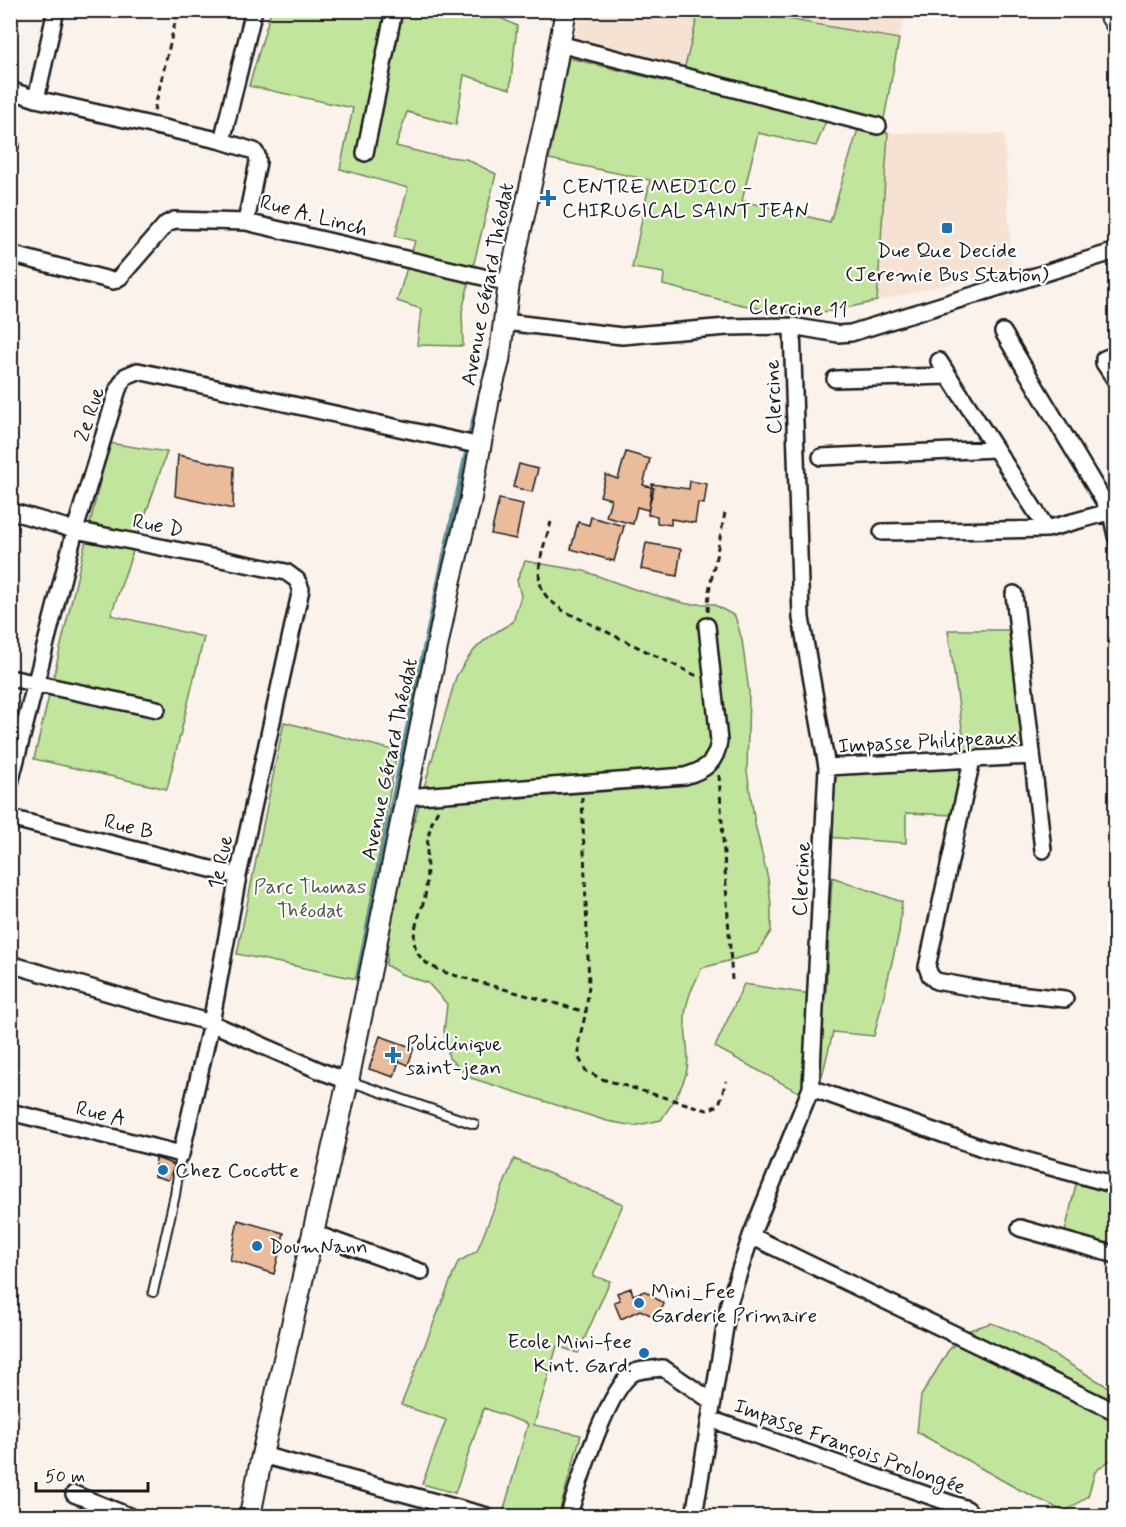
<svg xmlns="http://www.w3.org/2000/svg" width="1126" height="1527" font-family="Mynerve,sans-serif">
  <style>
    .built { fill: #f6e2d3 }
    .green { fill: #c2e59e; stroke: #6f805d; stroke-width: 1.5 }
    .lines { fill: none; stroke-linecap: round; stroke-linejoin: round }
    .stream { stroke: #5f8f98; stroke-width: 4.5 }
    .building { fill: #ebbc9b; stroke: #1c1c1c; stroke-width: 1.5 }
    .service-casing { stroke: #1c1c1c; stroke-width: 12 }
    .minor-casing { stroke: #1c1c1c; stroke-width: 20 }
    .tertiary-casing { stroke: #1c1c1c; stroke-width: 24 }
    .path { stroke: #1c1c1c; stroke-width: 3; stroke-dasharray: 6 4.5; stroke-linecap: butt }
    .service { stroke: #fff; stroke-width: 8 }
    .minor { stroke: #fff; stroke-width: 15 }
    .tertiary { stroke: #fff; stroke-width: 20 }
    .poi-dot { fill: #1f6fb2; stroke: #fff; stroke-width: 2 }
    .labels { text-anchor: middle; stroke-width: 4.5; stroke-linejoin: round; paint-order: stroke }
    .poi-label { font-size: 21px; fill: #1c1c1c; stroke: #fff; text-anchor: start }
    .street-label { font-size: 21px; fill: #1c1c1c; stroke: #fff }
    .park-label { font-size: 21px; fill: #4e5843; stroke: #fff }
  </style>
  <rect width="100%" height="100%" fill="#fbf2eb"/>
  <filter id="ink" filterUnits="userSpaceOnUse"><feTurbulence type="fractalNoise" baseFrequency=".0167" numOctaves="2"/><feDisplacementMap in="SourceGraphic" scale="12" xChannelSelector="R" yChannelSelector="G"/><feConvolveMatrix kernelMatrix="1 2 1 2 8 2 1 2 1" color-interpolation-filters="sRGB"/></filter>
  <g filter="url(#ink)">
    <path class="built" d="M 580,11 L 699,11 L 684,70 L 574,42 Z
      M 743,11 L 907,11 L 899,39 Z
      M 888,133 L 1004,134 L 1012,269 L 877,301 Z"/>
    <path class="green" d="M 271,11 L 487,11 L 517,26 L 510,89 L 464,75 L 456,125 L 407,112 L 396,146 L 432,155 L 466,159 L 496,174 L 462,311 L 463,346 L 417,345 L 421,309 L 397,301 L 415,241 L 395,236 L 408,188 L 340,169 L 353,108 L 249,86 Z
      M 699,11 L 743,11 L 899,39 L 884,119 L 684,70 Z
      M 569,58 L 826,121 L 816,146 L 758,133 L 742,201 L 830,222 L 858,129 L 888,133 L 877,301 C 859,305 840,310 822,312 C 769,317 714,297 663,285 L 664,273 L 632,268 L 650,180 L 549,159 Z
      M 109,443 L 167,452 L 111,615 L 204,637 L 167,789 L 34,759 Z
      M 525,561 L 584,571 L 634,589 L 687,604 L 713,604 L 735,616 L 742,640 L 749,692 L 747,771 L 755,824 L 768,879 L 771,905 L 771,931 L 757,953 L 702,968 C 694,984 686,999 685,1017 C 684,1035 691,1055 686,1074 C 681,1091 671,1105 661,1120 L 634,1126 L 607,1121 L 471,1078 L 449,1058 L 444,1031 L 447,1004 L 428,983 L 401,974 L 386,965 L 390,919 L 402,863 L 456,677 C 473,647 483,639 513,622 L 521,596 L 517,580 Z
      M 948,630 L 1011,630 L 1024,749 L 966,756 Z
      M 284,722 L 397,751 L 357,979 L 237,954 Z
      M 961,767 L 954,815 L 906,813 L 906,843 L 826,837 L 837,772 Z
      M 832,877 L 902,902 L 899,933 L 874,1036 L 833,1032 L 822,1076 L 798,1092 L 715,1047 L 744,984 L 804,993 L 826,993 Z
      M 514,1159 L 623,1204 L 593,1276 L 610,1281 L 578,1353 L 557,1346 L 534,1425 L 581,1435 L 558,1516 L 528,1516 L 504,1509 L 528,1424 L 484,1408 L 455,1493 L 422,1484 L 446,1420 L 401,1405 L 458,1262 L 477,1251 Z
      M 1076,1184 L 1115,1194 L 1115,1263 L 1062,1245 Z
      M 991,1323 L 1015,1332 L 1115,1391 L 1115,1456 L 1095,1472 L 1088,1496 L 1065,1512 L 1016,1488 L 917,1432 L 921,1396 L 948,1351 L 967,1331 Z"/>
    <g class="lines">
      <path class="stream" d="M 469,437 L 492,346
        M 357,979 L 404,743 L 467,449"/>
    </g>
    <path class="building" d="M 10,141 L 20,144 L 10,182 Z
      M 626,452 L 650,459 L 643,485 L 654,488 L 648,510 L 637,507 L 633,524 L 606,517 L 611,499 L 600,496 L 606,475 L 618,479 Z
      M 178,455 L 234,467 L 233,509 L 175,496 Z
      M 519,464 L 538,469 L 532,492 L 513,487 Z
      M 690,481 L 707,484 L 704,504 L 698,503 L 695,523 L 671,519 L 671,525 L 657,523 L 657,516 L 648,515 L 652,484 L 689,489 Z
      M 499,499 L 523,504 L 516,539 L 491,534 Z
      M 591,517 L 624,526 L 614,561 L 571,549 L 578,522 L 589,525 Z
      M 646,543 L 681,549 L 677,576 L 641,569 Z
      M 380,1036 L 414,1048 L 408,1065 L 399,1061 L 394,1077 L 369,1069 Z
      M 156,1158 L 175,1165 L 168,1180 L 154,1176 Z
      M 238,1220 L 284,1233 L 274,1274 L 230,1260 Z
      M 631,1288 L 633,1295 L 645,1291 L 664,1304 L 657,1318 L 640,1310 L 621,1319 L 614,1302 L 620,1300 L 617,1293 Z"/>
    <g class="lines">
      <g class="service-casing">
        <path id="service" d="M 349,1081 L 474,1124
          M 153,1292 L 175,1195 L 181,1154"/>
      </g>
      <g class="minor-casing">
        <path id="minor" d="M 559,44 L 878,126
          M 10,90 L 36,99 L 222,141 L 254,151 L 257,155 L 258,162 L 246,222 L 509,283
          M 36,99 L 56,10
          M 222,141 L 254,10
          M 365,153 L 394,10
          M 10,254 L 113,281 L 120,277 L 166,224 L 174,220 L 246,222
          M 505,322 L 622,336 L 727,327 L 792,326 L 838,334 L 851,333 L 1116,251
          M 1003,332 L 1111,513 L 1116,536
          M 1116,354 L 1104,359 L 1104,363 L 1116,381
          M 939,361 L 1047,529
          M 835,379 L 949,376
          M 821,457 L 995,449
          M 10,511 L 75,530 L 286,572 L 297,580 L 301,589 L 238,876 L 211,1023 L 181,1154 L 10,1112
          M 882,532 L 1047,529 L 1116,510
          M 1014,594 L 1043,850
          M 10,678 L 157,709
          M 972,760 L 927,967 L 930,975 L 936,981 L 991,991 L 1065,999
          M 827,767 L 1031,756
          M 10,783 L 75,530 L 118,389 L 126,376 L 138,371 L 481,446
          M 406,797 L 685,776 C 705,770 716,763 719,741 L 707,626
          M 10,818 L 238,876
          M 10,964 L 211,1023 L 323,1072 L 348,1081
          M 811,1088 L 985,1149 L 1116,1185
          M 1020,1228 L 1116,1255
          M 313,1233 L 421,1272
          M 751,1236 L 1116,1412
          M 710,1419 L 967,1509 L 973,1516
          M 262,1455 L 487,1516
          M 74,1494 L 129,1516
          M 570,1511 C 579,1482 609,1385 635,1372 C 643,1369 655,1369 663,1368 L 713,1402
          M 694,1516 L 729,1303 L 751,1236 L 811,1088 L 827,767 L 801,618 L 792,326"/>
      </g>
      <g class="tertiary-casing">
        <path id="tertiary" d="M 1107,10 L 1116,24
          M 250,1516 L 262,1455 L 348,1081 L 451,579 L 470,503 L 489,398 L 499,361 L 509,283 L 546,116 L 566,10"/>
      </g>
      <path class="path" d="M 154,111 L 178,10
        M 551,522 C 545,544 530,577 547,597 C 552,602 557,606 562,610 L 699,677
        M 708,612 L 709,591 L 725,513
        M 719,775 L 732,980
        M 582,797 L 589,985 L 586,1012 L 579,1040 L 579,1058 L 586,1071 L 602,1079 L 707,1110 L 719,1105 L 726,1081
        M 438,810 C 421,837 430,867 425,896 C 422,912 411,929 415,946 C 419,963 436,969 450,974 L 586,1012"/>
      <use href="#service" class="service"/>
      <use href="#minor" class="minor"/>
      <use href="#tertiary" class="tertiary"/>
    </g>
  </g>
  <g class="poi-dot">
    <path d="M545 189h6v6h6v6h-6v6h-6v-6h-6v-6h6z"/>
    <rect x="941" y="222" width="12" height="12" rx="3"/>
    <path d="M390 1046h6v6h6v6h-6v6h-6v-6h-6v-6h6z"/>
    <circle cx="163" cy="1170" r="6"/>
    <circle cx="257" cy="1246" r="6"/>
    <circle cx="639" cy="1303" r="6"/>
    <circle cx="644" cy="1353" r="6"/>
  </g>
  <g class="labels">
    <g class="poi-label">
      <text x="562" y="193">CENTRE MEDICO -<tspan x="562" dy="24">CHIRUGICAL SAINT JEAN</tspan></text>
      <text x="947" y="257" text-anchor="middle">Due Que Decide<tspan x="947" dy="24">(Jeremie Bus Station)</tspan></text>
      <text x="406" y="1050">Policlinique<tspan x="406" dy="24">saint-jean</tspan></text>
      <text x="175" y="1177">Chez Cocotte</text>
      <text x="269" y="1253">DoumNann</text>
      <text x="651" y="1298">Mini_Fee<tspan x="651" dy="24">Garderie Primaire</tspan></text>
      <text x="632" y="1348" text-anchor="end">Ecole Mini-fee<tspan x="632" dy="24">Kint. Gard.</tspan></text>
    </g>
    <g class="street-label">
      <text transform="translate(314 215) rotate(15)" y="7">Rue A. Linch</text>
      <text transform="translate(487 284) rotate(-79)" y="7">Avenue Gérard Théodat</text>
      <text transform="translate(798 308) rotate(2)" y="7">Clercine 11</text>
      <text transform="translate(773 397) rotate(-92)" y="7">Clercine</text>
      <text transform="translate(89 414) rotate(-72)" y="7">2e Rue</text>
      <text transform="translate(158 525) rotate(11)" y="7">Rue D</text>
      <text transform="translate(928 741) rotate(-3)" y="7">Impasse Philippeaux</text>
      <text transform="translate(389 759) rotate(-78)" y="7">Avenue Gérard Théodat</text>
      <text transform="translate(129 826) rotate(14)" y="7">Rue B</text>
      <text transform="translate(220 862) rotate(-78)" y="7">1e Rue</text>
      <text transform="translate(801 879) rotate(-87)" y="7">Clercine</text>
      <text transform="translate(101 1113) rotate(14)" y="7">Rue A</text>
      <text transform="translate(850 1446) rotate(20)" y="7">Impasse François Prolongée</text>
    </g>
    <g class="park-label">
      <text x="310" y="893">Parc Thomas<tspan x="310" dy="24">Théodat</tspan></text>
    </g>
  </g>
  <rect width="1126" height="1527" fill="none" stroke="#fff" stroke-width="36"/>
  <rect x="18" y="18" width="1090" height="1491" fill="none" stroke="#1c1c1c" stroke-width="2" filter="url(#ink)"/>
  <path d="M36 1482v9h112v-9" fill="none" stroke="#1c1c1c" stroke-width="3"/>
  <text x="45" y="1482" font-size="18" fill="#1c1c1c" stroke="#ffffff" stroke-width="4.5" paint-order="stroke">50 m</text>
</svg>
